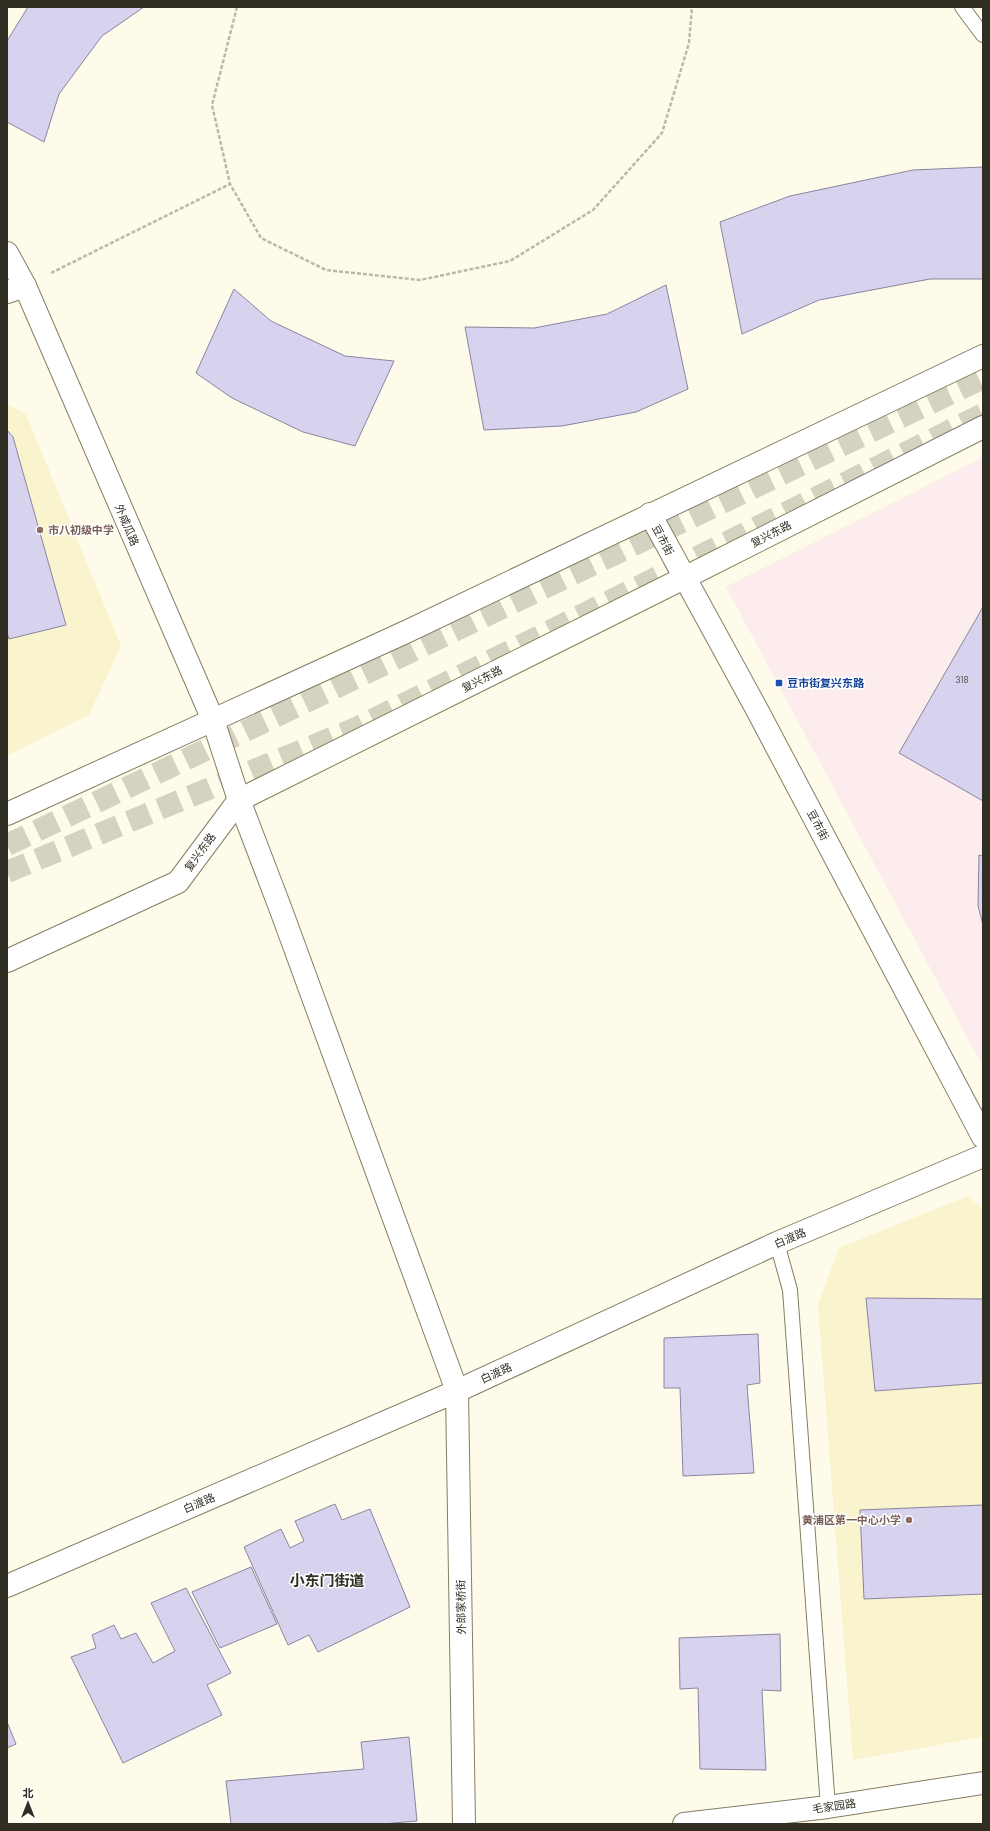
<svg xmlns="http://www.w3.org/2000/svg" width="990" height="1831" font-family="'DM Sans','Noto Sans SC',sans-serif">
  <style>
    .commercial { fill: #fcecee }
    .built { fill: #f9f3ce }
    .building { fill: #d7d2ee; stroke: #8a859f }
    .lines { fill: none; stroke-linecap: round; stroke-linejoin: round }
    .secondary-tunnel { stroke: #d5d2c2; stroke-width: 22; stroke-dasharray: 22 11; stroke-linecap: butt }
    .service-casing { stroke: #837e64; stroke-width: 16 }
    .minor-casing { stroke: #837e64; stroke-width: 24 }
    .tertiary-casing { stroke: #837e64; stroke-width: 24 }
    .secondary-casing { stroke: #837e64; stroke-width: 24 }
    .path { stroke: #bbb8a9; stroke-width: 2.5; stroke-dasharray: 4 2; stroke-linecap: butt }
    .service { stroke: #fff; stroke-width: 14 }
    .minor { stroke: #fff; stroke-width: 22 }
    .tertiary { stroke: #fff; stroke-width: 22 }
    .secondary { stroke: #fff; stroke-width: 22 }
    .education-dot { fill: #8d6e63; stroke: #fff; stroke-width: 1.5 }
    .transit-dot { fill: #1a4fb4; stroke: #fff; stroke-width: 1.5 }
    .labels { text-anchor: middle; stroke-width: 3; stroke-linejoin: round; paint-order: stroke }
    .number-label { font-size: 9px; fill: #5a5756 }
    .street-label { font-size: 11px; fill: #302e23; stroke: #fff }
    .education-label { font-size: 11px; font-weight: bold; fill: #785e54; stroke: #fff; text-anchor: start }
    .transit-label { font-size: 11px; font-weight: bold; fill: #164399; stroke: #fff; text-anchor: start }
    .district-label { font-size: 15px; font-weight: bold; fill: #302e23; stroke: #fff }
  </style>
  <rect width="100%" height="100%" fill="#fefbea"/>
  <path class="commercial" d="M 983,457 L 983,1067 L 726,587 Z"/>
  <path class="built" d="M 7,404 L 26,414 L 121,646 L 89,715 L 7,756 Z
    M 968,1196 L 983,1209 L 983,1737 L 853,1760 L 818,1304 L 839,1248 Z"/>
  <path class="building" d="M 28,7 L 144,7 L 102,36 L 59,94 L 44,142 L 7,122 L 7,41 Z
    M 983,167 L 983,279 L 930,279 L 819,300 L 742,334 L 720,222 L 790,196 L 913,170 Z
    M 666,285 L 688,389 L 636,412 L 562,426 L 484,430 L 465,327 L 534,328 L 607,314 Z
    M 234,289 L 271,321 L 345,356 L 394,361 L 355,446 L 303,432 L 232,398 L 196,373 Z
    M 7,430 L 13,437 L 66,625 L 9,639 L 7,632 Z
    M 983,607 L 983,801 L 899,753 Z
    M 979,855 L 983,856 L 983,925 L 978,906 Z
    M 866,1298 L 983,1299 L 983,1383 L 875,1391 Z
    M 758,1334 L 760,1383 L 747,1385 L 754,1473 L 683,1476 L 680,1388 L 664,1388 L 664,1338 Z
    M 335,1504 L 342,1520 L 370,1509 L 410,1607 L 318,1652 L 309,1635 L 288,1645 L 244,1547 L 281,1529 L 290,1548 L 304,1541 L 295,1521 Z
    M 983,1505 L 983,1594 L 864,1599 L 860,1510 Z
    M 251,1567 L 277,1624 L 220,1648 L 192,1592 Z
    M 186,1588 L 231,1673 L 207,1685 L 222,1715 L 123,1763 L 71,1657 L 96,1648 L 92,1635 L 114,1625 L 121,1639 L 136,1633 L 153,1663 L 175,1651 L 151,1603 Z
    M 780,1634 L 781,1691 L 762,1690 L 766,1770 L 700,1769 L 698,1688 L 680,1689 L 679,1638 Z
    M 7,1722 L 16,1744 L 7,1748 Z
    M 409,1737 L 417,1821 L 382,1824 L 231,1824 L 226,1781 L 364,1769 L 361,1742 Z"/>
  <g class="lines">
    <path class="secondary-tunnel" d="M 7,845 L 983,378
      M 7,872 L 356,728 L 983,414"/>
    <g class="service-casing">
      <path id="service" d="M 962,7 L 983,35
        M 777,1243 L 790,1290 L 828,1807"/>
    </g>
    <g class="minor-casing">
      <path id="minor" d="M 7,292 L 25,286
        M 650,514 L 755,706 L 983,1137
        M 239,800 L 281,910 L 457,1391 L 464,1824
        M 7,1586 L 457,1391 L 777,1243 L 983,1156
        M 684,1824 L 828,1807 L 983,1783"/>
    </g>
    <g class="tertiary-casing">
      <path id="tertiary" d="M 7,253 L 25,286 L 213,720 L 239,800"/>
    </g>
    <g class="secondary-casing">
      <path id="secondary" d="M 7,814 L 408,631 L 983,356
        M 7,961 L 178,882 L 239,800 L 684,578 L 983,427"/>
    </g>
    <path class="path" d="M 237,7 L 212,105 L 230,184 L 261,238 L 326,270 L 420,280 L 510,261 L 593,210 L 662,133 L 689,43 L 692,7
      M 51,273 L 230,184"/>
    <use href="#service" class="service"/>
    <use href="#minor" class="minor"/>
    <use href="#tertiary" class="tertiary"/>
    <use href="#secondary" class="secondary"/>
  </g>
  <g class="education-dot">
    <circle cx="40" cy="530" r="4"/>
    <circle cx="909" cy="1520" r="4"/>
  </g>
  <rect class="transit-dot" x="775" y="679" width="8" height="8" rx="2"/>
  <g class="labels">
    <g class="number-label">
      <text x="962" y="683">318</text>
    </g>
    <g class="street-label">
      <text transform="translate(127 525) rotate(67)" y="4">外咸瓜路</text>
      <text transform="translate(771 534) rotate(-27)" y="4">复兴东路</text>
      <text transform="translate(663 540) rotate(62)" y="4">豆市街</text>
      <text transform="translate(482 679) rotate(-27)" y="4">复兴东路</text>
      <text transform="translate(818 825) rotate(62)" y="4">豆市街</text>
      <text transform="translate(200 852) rotate(-54)" y="4">复兴东路</text>
      <text transform="translate(790 1238) rotate(-23)" y="4">白渡路</text>
      <text transform="translate(496 1373) rotate(-25)" y="4">白渡路</text>
      <text transform="translate(199 1503) rotate(-23)" y="4">白渡路</text>
      <text transform="translate(461 1607) rotate(-91)" y="4">外郎家桥街</text>
      <text transform="translate(834 1806) rotate(-8)" y="4">毛家园路</text>
    </g>
    <g class="education-label">
      <text x="48" y="534">市八初级中学</text>
      <text x="901" y="1524" text-anchor="end">黄浦区第一中心小学</text>
    </g>
    <g class="transit-label">
      <text x="787" y="687">豆市街复兴东路</text>
    </g>
    <g class="district-label">
      <text x="327" y="1586">小东门街道</text>
    </g>
  </g>
  <rect width="990" height="1831" fill="none" stroke="#302e23" stroke-width="16"/>
  <g transform="translate(28 1803)" stroke="#ffffff" stroke-width="3" paint-order="stroke">
  <path d="M0-3L7 15L0 10L-7 15Z" fill="#302e23"/>
  <text y="-6" font-size="11" font-weight="bold" text-anchor="middle" fill="#302e23">北</text>
  </g>
</svg>
